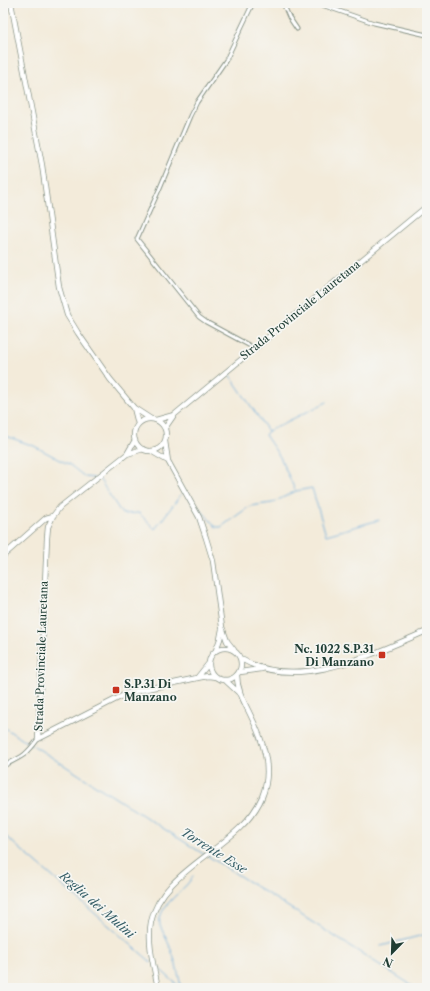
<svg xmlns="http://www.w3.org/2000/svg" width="430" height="991" font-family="'Libre Caslon Text',serif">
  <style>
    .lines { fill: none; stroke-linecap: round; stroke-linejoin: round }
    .stream { stroke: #64a8d9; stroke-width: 1 }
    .street-casing { stroke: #899487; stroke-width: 5 }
    .secondary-casing { stroke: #899487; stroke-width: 6 }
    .street { stroke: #fff; stroke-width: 3 }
    .secondary { stroke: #fff; stroke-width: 4.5 }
    .poi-dot { fill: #c8321e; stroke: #f6f6f2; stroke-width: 1.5 }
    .labels { text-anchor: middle; stroke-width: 3.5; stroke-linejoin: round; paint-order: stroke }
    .street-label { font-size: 11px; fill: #1f3d34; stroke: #f6f6f2 }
    .poi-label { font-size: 11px; font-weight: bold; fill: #1f3d34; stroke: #f6f6f2; text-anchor: end }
    .water-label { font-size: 12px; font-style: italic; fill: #345d66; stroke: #f6f6f2 }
  </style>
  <rect width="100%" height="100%" fill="#f6f6f2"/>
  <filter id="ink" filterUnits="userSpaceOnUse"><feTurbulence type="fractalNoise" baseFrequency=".025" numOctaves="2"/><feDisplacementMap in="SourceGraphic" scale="8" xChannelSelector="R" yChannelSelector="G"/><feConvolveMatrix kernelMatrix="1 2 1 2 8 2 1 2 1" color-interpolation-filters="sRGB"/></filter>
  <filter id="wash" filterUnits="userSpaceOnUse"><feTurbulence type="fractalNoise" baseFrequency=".012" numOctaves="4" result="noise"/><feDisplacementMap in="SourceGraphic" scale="16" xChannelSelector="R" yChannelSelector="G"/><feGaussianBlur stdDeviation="0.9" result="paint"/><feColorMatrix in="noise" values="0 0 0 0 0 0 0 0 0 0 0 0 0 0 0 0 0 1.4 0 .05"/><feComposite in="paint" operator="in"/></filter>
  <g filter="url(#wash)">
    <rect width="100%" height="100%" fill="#f3ebda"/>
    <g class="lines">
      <path class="stream" d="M 328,5 L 332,3
        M 229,374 L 268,431
        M 3,435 L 34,446 L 70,465 L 85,477 L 94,478
        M 99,479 L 100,480 L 122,514 L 139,513 L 155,529 L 183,492
        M 295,490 L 280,457 L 265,435 L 268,431 L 327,402
        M 193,501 L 216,527 L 221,527 L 250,506 L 272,503 L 296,491 L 312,488 L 326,535 L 379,520
        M 3,727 L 31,745
        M 34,746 L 205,855
        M 3,834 L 151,962
        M 208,856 L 416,988
        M 381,946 L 427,934
        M 155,965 L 181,988
        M 181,987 C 176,961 172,949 160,926 C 156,905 185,892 193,876"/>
    </g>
  </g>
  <g filter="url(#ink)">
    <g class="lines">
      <g class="street-casing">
        <path id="street" d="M 253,3 L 226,60 L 197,102 L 190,116 L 159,190 L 137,239 L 199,317 L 206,322 L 254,348
          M 283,3 L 289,17 L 297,29
          M 312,3 L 319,4 L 374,23 L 427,35
          M 3,766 C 21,757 25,757 38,739"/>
      </g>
      <g class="secondary-casing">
        <path id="secondary" d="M 11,3 L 42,165 L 59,287 L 67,315 L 78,333 L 110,379 L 134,408 L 151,419
          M 134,408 L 138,424
          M134 435a16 16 0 1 1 32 0a16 16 0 1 1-32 0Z
          M 156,420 L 174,415
          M 165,428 L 174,415 L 427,206
          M 135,440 L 127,454 L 60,507 L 53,516 L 48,527 L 47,538 L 38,739 L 128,693 L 197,678 L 208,676 L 216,677
          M 165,441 L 168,461 L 199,517 L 206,538 L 213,561 L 222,627 L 227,641 L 234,650
          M 151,451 L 168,461
          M 127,454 L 143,449
          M 3,556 L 46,518 L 53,516
          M209 664a16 16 0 1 1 32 0a16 16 0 1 1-32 0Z
          M 216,650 L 220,639 L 222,629
          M 241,659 C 298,692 372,654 427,631
          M 240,672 L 262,669
          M 197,678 L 209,663
          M 225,680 L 239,693
          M 158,988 C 154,967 147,943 151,922 C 162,867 241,848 262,797 C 274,768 262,738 249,712 C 243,700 237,689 237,675"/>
      </g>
      <use href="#street" class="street"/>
      <use href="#secondary" class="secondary"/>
    </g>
  </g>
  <g class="poi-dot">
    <rect x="378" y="651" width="8" height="8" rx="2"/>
    <rect x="112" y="686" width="8" height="8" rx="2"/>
  </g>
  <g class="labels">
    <g class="street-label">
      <text transform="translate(300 310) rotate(-39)" y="4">Strada Provinciale Lauretana</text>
      <text transform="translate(41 656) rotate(-88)" y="4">Strada Provinciale Lauretana</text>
    </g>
    <g class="poi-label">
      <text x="374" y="653">Nc. 1022 S.P.31<tspan x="374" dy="13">Di Manzano</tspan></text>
      <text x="124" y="688" text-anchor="start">S.P.31 Di<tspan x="124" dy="13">Manzano</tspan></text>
    </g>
    <g class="water-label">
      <text transform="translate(214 851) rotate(32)" y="4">Torrente Esse</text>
      <text transform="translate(97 905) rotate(41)" y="4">Reglia dei Mulini</text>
    </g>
  </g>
  <rect width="430" height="991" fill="none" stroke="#f6f6f2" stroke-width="16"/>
  <g transform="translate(392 953) rotate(203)" stroke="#f6f6f2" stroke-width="3" paint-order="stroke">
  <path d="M0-3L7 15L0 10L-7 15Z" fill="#1f3d34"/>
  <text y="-6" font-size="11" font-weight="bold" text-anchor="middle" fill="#1f3d34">N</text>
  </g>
</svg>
